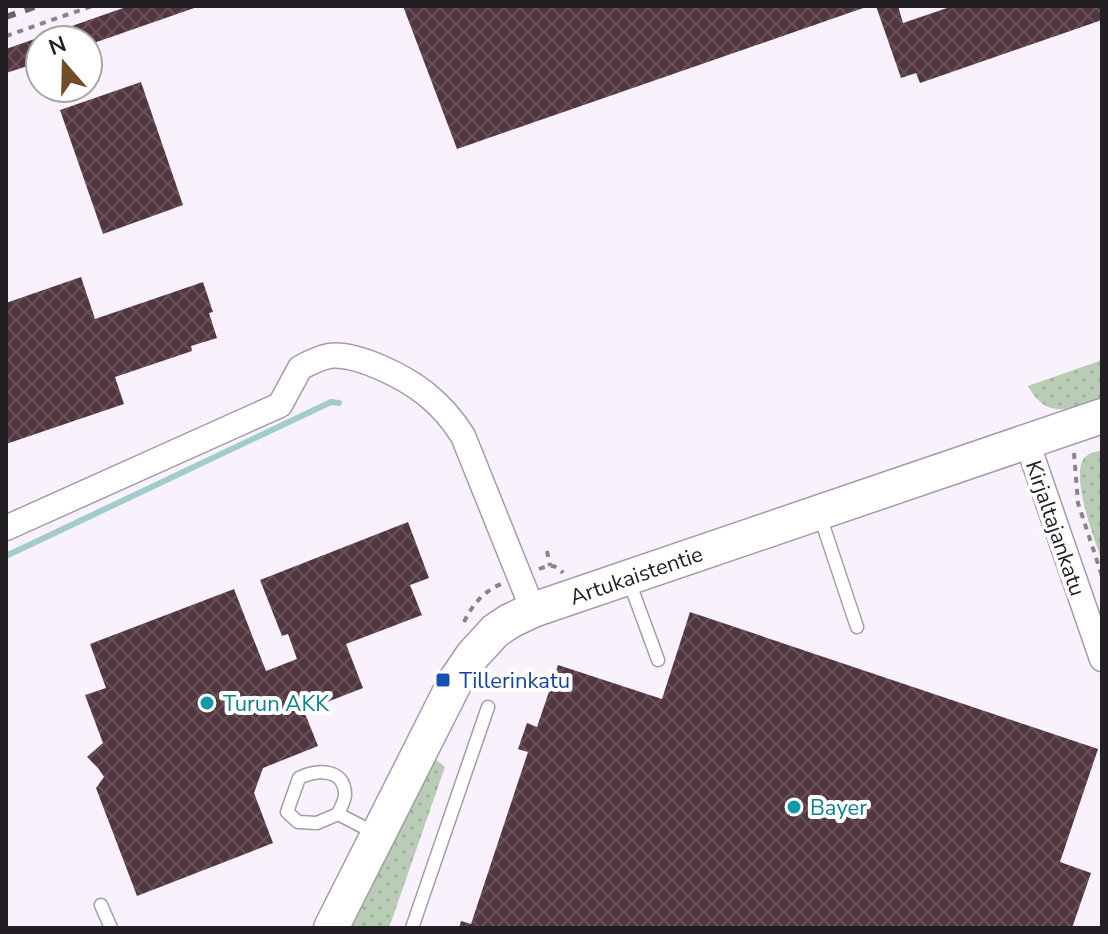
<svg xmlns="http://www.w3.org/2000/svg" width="1108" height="934" font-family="'Nunito Sans',sans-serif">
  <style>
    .grass { fill: url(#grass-dots) }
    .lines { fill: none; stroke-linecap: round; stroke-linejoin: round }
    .stream { stroke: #a2cccc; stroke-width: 6 }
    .building { fill: url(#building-cross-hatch) }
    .lane-casing { stroke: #a49bab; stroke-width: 15 }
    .street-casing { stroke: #a49bab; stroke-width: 27 }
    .secondary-casing { stroke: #a49bab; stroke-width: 37 }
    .path { stroke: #89838c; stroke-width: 4; stroke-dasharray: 6 6; stroke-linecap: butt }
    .lane { stroke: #fff; stroke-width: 12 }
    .street { stroke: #fff; stroke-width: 24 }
    .secondary { stroke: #fff; stroke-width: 34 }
    .rail { stroke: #676269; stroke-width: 6; stroke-dasharray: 10 10; stroke-linecap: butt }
    .transit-dot { fill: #1a4fb4; stroke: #fff; stroke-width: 3 }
    .culture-dot { fill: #0f9aa8; stroke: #fff; stroke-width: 3 }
    .labels { text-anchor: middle; stroke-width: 8; stroke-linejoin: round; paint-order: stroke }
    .street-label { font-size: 22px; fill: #221e24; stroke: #fff }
    .transit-label { font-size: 22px; fill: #164399; stroke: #fff; text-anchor: start }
    .culture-label { font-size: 22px; fill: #0d838f; stroke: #fff; text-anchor: start }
  </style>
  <defs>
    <pattern id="grass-dots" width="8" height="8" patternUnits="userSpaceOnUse" patternTransform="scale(2)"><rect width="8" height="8" fill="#b9cdb6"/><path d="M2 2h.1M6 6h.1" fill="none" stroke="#9fb09c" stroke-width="1.8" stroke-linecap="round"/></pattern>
    <pattern id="building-cross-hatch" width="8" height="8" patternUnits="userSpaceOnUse" patternTransform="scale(2)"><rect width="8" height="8" fill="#533640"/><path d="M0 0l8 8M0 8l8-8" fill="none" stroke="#685159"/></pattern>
  </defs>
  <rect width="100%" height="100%" fill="#f9f2fd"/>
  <path class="grass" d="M 1102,360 L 1102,398 C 1072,409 1047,421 1028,386 Z
    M 1102,450 L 1102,561 C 1095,541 1069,474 1085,457 C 1089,453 1096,452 1102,450 Z
    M 433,757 L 445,767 L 389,928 L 346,928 Z"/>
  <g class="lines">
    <path class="stream" d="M 6,556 L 331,402 L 339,403"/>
  </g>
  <path class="building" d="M 129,6 L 200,6 L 88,45 L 88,40 L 40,40 L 40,62 L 6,73 L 6,49 Z
    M 403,6 L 869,6 L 457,149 Z
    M 876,6 L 898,6 L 903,23 L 953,6 L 1102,6 L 1102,20 L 920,83 L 916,73 L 901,78 Z
    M 141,82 L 183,205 L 103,234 L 60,110 Z
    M 81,277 L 95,319 L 203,282 L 213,312 L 209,313 L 217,338 L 191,346 L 192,351 L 115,377 L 124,404 L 6,444 L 6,303 Z
    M 408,522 L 429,578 L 410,585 L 422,615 L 346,644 L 363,688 L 304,711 L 318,746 L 263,768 L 254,793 L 273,843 L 137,896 L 96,788 L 104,777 L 98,768 L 87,757 L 103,743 L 85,695 L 106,688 L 90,644 L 234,589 L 266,671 L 297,659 L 288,634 L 282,636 L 260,580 Z
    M 690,612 L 1098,749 L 1060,862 L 1091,873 L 1072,928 L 459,928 L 461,921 L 471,924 L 528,752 L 518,749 L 527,723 L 537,727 L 558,665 L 662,699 Z"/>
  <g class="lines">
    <g class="lane-casing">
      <path id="lane" d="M 820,516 L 857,627
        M 629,581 L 658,660
        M 338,814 L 317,823 L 298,822 L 287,812 L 299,778 C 316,770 345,767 345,795 C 345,800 340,809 338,814 L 375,833
        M 101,905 L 111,928
        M 412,928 L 488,707"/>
    </g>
    <g class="street-casing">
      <path id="street" d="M 1027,442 L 1102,659
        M 6,528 L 280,405 L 300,368 C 309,363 319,358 329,356 C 356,352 405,377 426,394 C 441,406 453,420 463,436 L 533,610"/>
    </g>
    <g class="secondary-casing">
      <path id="secondary" d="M 331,928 L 456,680 L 473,655 L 495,631 L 510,621 L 533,610 L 1102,416"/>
    </g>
    <path class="path" d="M 6,36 L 92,6
      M 1074,453 L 1078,503 L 1102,576
      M 547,551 L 550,566
      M 539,569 C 549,565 556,564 563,573
      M 464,622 C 473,604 483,592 501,584"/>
    <use href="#lane" class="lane"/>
    <use href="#street" class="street"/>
    <use href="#secondary" class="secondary"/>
    <path class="rail" d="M 6,17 L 37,6"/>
  </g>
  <rect class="transit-dot" x="435" y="672" width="16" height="16" rx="4"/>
  <g class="culture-dot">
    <circle cx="207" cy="703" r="8"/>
    <circle cx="794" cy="807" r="8"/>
  </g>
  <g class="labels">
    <g class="street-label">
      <text transform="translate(1056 528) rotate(71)" y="8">Kirjaltajankatu</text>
      <text transform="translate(636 575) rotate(-19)" y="8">Artukaistentie</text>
    </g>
    <g class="transit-label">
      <text x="459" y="688">Tillerinkatu</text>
    </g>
    <g class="culture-label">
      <text x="223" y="711">Turun AKK</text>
      <text x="810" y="815">Bayer</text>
    </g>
  </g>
  <rect width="1108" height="934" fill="none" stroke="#221e24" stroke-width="16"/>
  <g transform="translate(64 64) rotate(340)"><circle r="38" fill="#ffffff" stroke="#a7a5a7" stroke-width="2"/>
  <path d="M0-6L14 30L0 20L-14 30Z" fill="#724d28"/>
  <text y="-12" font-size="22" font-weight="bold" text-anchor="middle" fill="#221e24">N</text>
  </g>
</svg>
